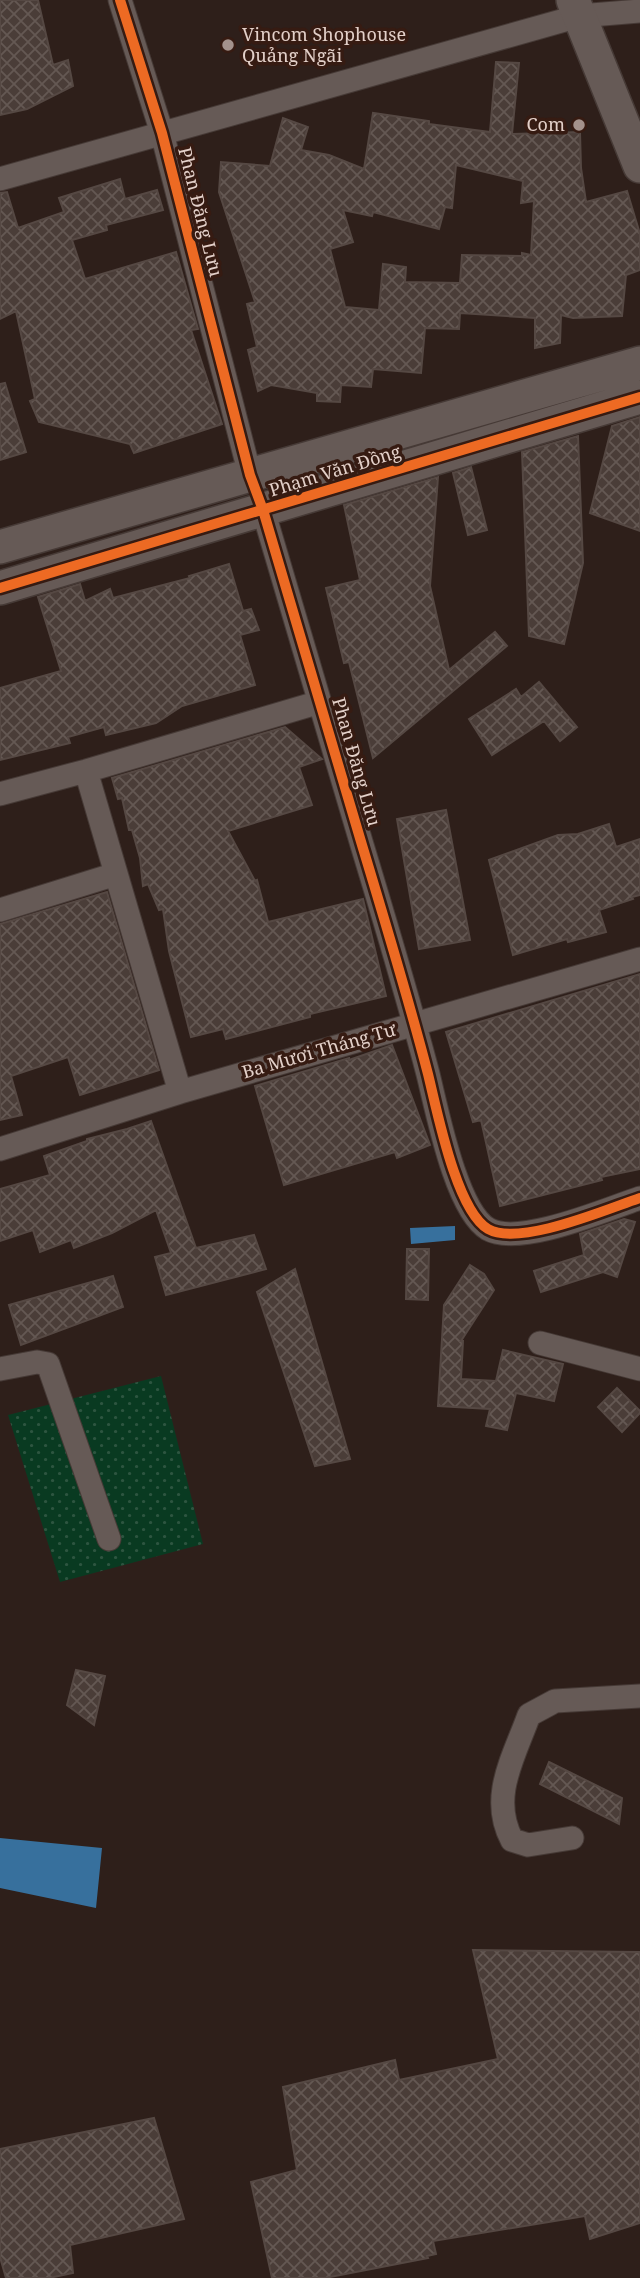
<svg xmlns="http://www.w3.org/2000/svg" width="640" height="2278" font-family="'Noto Serif',serif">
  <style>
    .grass { fill: url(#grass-dots) }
    .water { fill: #37709d }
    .building { fill: url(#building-cross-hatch); stroke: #554843; stroke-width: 2; fill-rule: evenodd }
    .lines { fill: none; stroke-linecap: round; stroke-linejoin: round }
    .street-casing { stroke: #463a36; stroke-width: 25 }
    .secondary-casing { stroke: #463a36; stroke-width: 36 }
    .street { stroke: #665a56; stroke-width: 23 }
    .secondary { stroke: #665a56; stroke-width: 33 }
    .cycleway-casing { stroke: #361b12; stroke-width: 15 }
    .cycleway { stroke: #ed6a23; stroke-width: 10 }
    .poi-dot { fill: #a4928c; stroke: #361b12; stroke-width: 2.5 }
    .labels { text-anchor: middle; stroke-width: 7; stroke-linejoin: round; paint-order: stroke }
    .poi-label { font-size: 18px; fill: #e3d0c9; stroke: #361b12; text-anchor: start }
    .street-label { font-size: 18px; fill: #e3d0c9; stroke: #361b12 }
  </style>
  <defs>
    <pattern id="grass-dots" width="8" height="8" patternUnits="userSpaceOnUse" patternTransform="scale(1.75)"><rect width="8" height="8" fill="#093a21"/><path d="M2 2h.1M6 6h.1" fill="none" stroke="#2d5540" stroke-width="1.8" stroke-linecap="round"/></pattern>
    <pattern id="building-cross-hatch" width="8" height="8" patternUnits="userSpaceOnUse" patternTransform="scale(1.75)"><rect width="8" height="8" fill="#4a3d38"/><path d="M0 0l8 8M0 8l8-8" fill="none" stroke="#645853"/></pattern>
  </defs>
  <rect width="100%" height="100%" fill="#2e1f1a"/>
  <path class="grass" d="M 161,1376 L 203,1544 L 60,1582 L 8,1415 Z"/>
  <path class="water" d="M 455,1226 L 455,1240 L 411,1244 L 410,1228 Z
    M 0,1838 L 102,1848 L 96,1908 L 0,1888 Z"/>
  <path class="building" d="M 0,0 L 38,0 L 53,65 L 68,60 L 73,86 L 27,109 L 0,115 Z
    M 496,62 L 519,63 L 512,134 L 580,132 L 581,168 L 586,202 L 627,191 L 640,234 L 640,270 L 626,275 L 622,316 L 573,318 L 561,315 L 560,343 L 535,348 L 535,318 L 460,313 L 459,329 L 425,328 L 421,373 L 373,369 L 371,387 L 341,385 L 340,402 L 317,401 L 317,393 L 271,385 L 258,391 L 248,350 L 257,347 L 247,304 L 255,302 L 219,192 L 221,162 L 270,166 L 283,118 L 308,127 L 301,150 L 329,155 L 364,169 L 373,113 L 429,121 L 429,124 L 490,132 ZM 456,165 L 523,181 L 521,203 L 534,201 L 531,255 L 522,253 L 522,256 L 462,255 L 460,283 L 405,282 L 406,267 L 383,264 L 379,310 L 345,307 L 330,249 L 353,242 L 343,210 L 372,216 L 373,212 L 439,229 L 445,207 L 452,208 Z
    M 120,179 L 125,199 L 157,190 L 163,210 L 106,225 L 107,230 L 72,240 L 85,279 L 176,252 L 198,329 L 191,330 L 222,424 L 134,453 L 130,444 L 39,422 L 30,401 L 35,399 L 16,311 L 0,319 L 0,193 L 7,192 L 18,228 L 64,212 L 59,198 Z
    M 5,383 L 26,452 L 0,460 L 0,384 Z
    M 640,417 L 640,531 L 590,513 L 612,426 Z
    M 578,436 L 583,563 L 564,644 L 529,636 L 522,452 Z
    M 471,467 L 487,530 L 468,535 L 453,473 Z
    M 438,477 L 430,586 L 449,670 L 495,632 L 507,646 L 373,758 L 349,662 L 344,663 L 326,588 L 360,580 L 344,505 Z
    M 229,564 L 243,611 L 251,609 L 259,630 L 240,635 L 255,685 L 182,706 L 156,723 L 106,735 L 104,727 L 68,737 L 70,743 L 0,760 L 0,688 L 61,671 L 38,597 L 80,584 L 85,601 L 110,589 L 113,598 L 190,578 L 189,576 Z
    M 539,682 L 577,727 L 560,741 L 544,721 L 492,755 L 469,719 L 516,689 L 521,697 Z
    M 285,727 L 322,759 L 299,767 L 312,805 L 228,831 L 255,881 L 257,880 L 268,922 L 363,899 L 386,996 L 310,1014 L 310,1017 L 226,1039 L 223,1029 L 191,1037 L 169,951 L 163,909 L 159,910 L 148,884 L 143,886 L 140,858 L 132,830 L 129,830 L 122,798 L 118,799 L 112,778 Z
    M 446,810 L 470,940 L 419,949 L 397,819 Z
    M 609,824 L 616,847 L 640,839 L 640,895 L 632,897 L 633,899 L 599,910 L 606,932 L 568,942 L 567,939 L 513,955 L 489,860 L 558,835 L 578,834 Z
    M 107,892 L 159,1070 L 80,1095 L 68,1057 L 11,1076 L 22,1115 L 0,1120 L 0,924 Z
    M 640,974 L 640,1169 L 601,1177 L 602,1180 L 500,1206 L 481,1120 L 473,1122 L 446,1032 Z
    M 392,1045 L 430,1145 L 397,1158 L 395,1152 L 284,1185 L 255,1086 L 349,1058 L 349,1060 Z
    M 151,1121 L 196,1248 L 254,1235 L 266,1269 L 166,1295 L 155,1257 L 171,1253 L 156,1210 L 112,1233 L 74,1248 L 71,1240 L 40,1252 L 33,1230 L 0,1241 L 0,1189 L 50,1175 L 44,1156 L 87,1141 L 87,1139 L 127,1129 Z
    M 624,1219 L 635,1222 L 617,1277 L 603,1272 L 541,1292 L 534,1271 L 584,1255 L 580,1234 Z
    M 407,1249 L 429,1249 L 428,1300 L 406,1299 Z
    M 470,1265 L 484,1274 L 494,1290 L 461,1341 L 463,1341 L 461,1379 L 496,1381 L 503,1350 L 563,1364 L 554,1401 L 516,1393 L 507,1430 L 486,1426 L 490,1409 L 438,1406 L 444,1305 Z
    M 295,1269 L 350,1459 L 315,1466 L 257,1292 Z
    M 113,1276 L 123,1307 L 21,1345 L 9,1305 Z
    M 617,1388 L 640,1411 L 640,1413 L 622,1432 L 598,1407 Z
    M 76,1670 L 105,1676 L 94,1725 L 67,1705 Z
    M 549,1762 L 622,1798 L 619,1824 L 540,1784 Z
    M 473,1950 L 640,1952 L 640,2223 L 590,2239 L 585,2216 L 433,2241 L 436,2254 L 427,2256 L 428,2258 L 325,2278 L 272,2278 L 251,2182 L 297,2170 L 283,2087 L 395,2060 L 399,2080 L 498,2059 Z
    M 154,2118 L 184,2219 L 70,2245 L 73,2273 L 49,2278 L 6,2278 L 0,2257 L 0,2149 Z"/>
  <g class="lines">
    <g class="street-casing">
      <path id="street" d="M 120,0 L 162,133 L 250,475
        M 0,179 L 579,16 L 640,11
        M 263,510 C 296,622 329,734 362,845 C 385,921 408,997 428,1074 C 437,1110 456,1210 488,1229 C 519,1247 607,1209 640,1198
        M 86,771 L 180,1092
        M 0,794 L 86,771 L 320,702
        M 0,910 L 116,874
        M 0,1149 L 180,1092 L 640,959
        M 540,1343 L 640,1369
        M 0,1369 L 37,1362 L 48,1364 L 109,1539
        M 572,1838 L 528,1845 L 512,1840 C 489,1797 514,1757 529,1715 L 555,1701 L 640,1696"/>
    </g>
    <g class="secondary-casing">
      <path id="secondary" d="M 573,0 L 640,166
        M 0,547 L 640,363
        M 0,588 L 640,397"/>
    </g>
    <use href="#street" class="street"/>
    <use href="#secondary" class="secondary"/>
    <g class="cycleway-casing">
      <path id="cycleway" d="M 120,0 L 162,133 L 250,475 L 263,510 C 296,622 329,734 362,845 C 385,921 408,997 428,1074 C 437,1110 456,1210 488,1229 C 519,1247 607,1209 640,1198
        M 0,588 L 640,397"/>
    </g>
    <use href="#cycleway" class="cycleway"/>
  </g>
  <g class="poi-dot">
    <circle cx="228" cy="45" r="7"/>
    <circle cx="579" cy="125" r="7"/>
  </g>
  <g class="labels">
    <g class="poi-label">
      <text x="242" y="41">Vincom Shophouse<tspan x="242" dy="21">Quảng Ngãi</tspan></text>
      <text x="565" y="131" text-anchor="end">Com</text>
    </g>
    <g class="street-label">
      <text transform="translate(200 212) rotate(76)" y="6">Phan Đăng Lưu</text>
      <text transform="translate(335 471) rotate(-17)" y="6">Phạm Văn Đồng</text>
      <text transform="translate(356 762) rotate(74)" y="6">Phan Đăng Lưu</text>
      <text transform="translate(319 1051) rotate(-16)" y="6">Ba Mươi Tháng Tư</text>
    </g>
  </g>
</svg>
